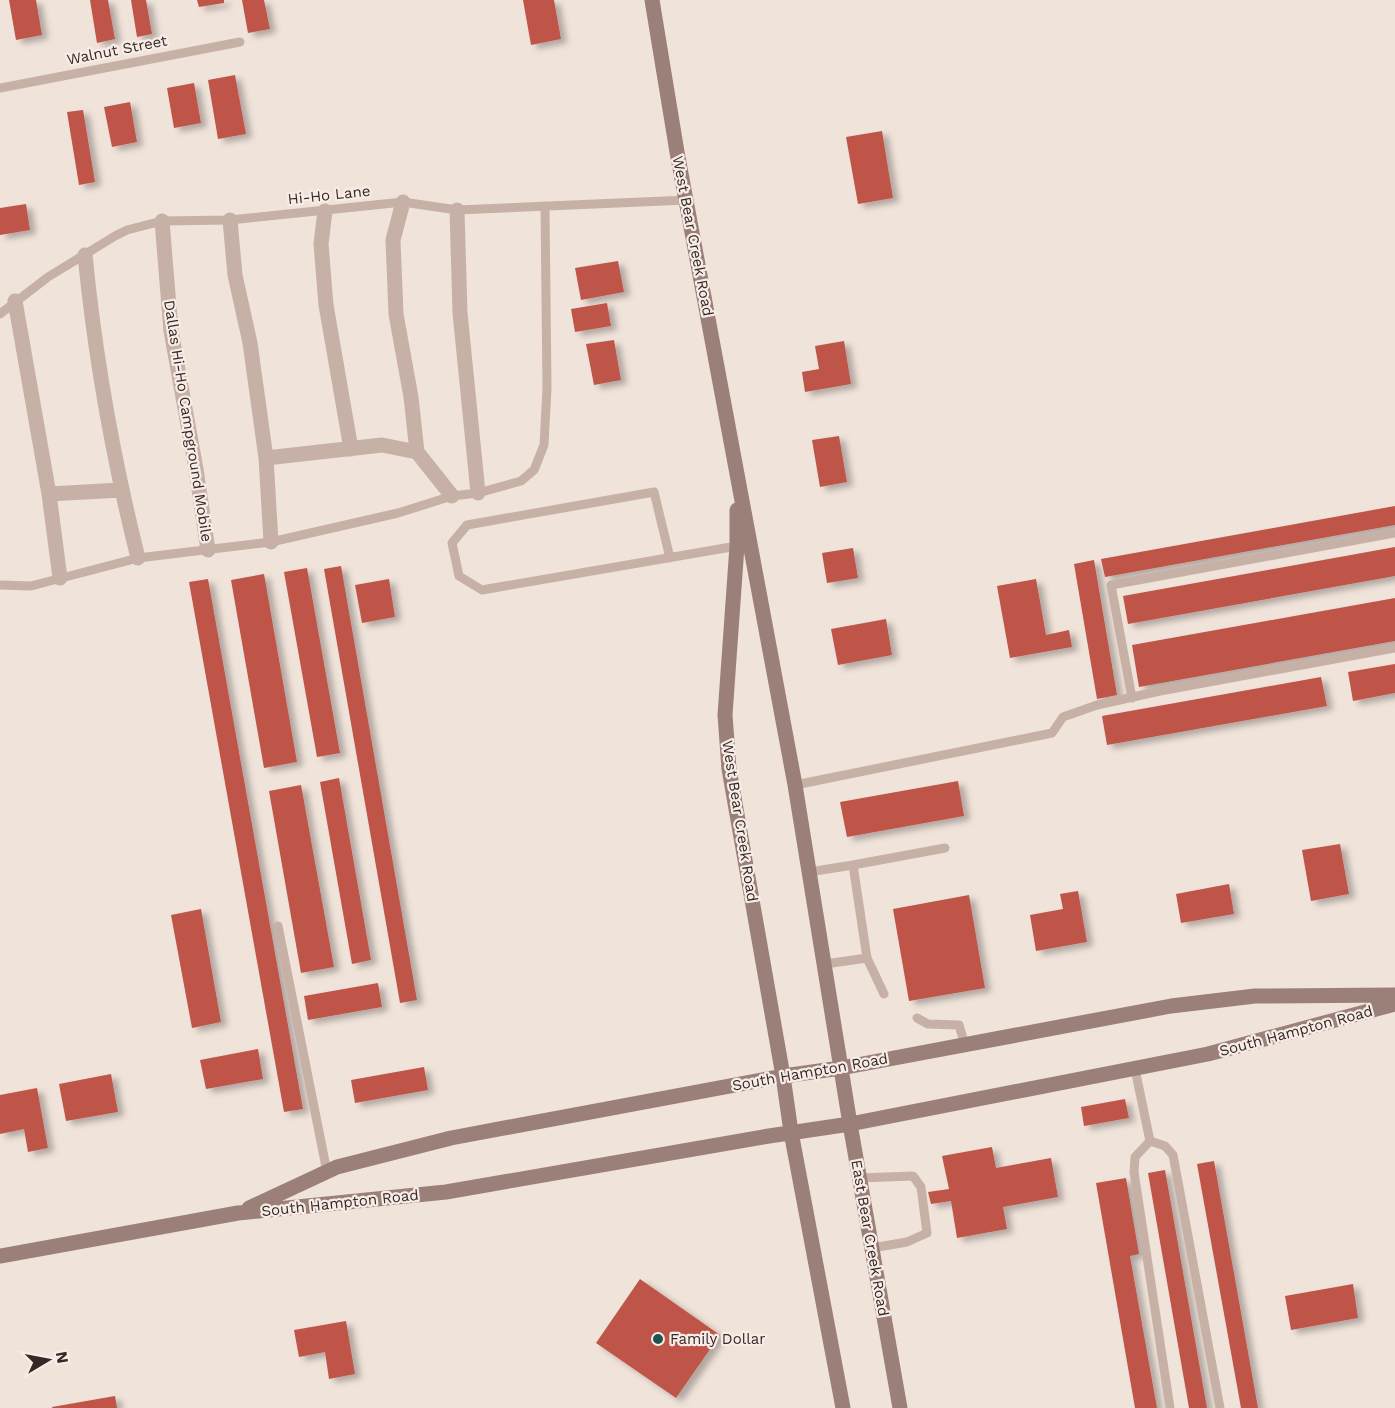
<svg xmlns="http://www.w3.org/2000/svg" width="1395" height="1408" font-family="'Work Sans',sans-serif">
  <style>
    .building { fill: #bf5549; filter: url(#shadow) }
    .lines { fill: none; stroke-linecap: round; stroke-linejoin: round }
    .lane { stroke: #c7b1a7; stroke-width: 9 }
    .street { stroke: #c7b1a7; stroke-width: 15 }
    .secondary { stroke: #9b8079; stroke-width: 15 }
    .poi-dot { fill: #1f534f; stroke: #f8ede6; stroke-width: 2 }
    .labels { text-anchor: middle; stroke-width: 4.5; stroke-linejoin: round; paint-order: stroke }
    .street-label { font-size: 15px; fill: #342927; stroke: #f8ede6 }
    .poi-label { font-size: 15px; fill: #342927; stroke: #f8ede6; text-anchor: start }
  </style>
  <defs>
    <filter id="shadow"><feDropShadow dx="6" dy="4" stdDeviation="3" flood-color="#0004"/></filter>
  </defs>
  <rect width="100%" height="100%" fill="#f0e3da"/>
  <path class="building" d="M 9,0 L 36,0 L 42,35 L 16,40 Z
    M 90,0 L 108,0 L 115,39 L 97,43 Z
    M 131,0 L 146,0 L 152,34 L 137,37 Z
    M 197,0 L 224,0 L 224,3 L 199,7 Z
    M 242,0 L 264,0 L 270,29 L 248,33 Z
    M 523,0 L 554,0 L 561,39 L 531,45 Z
    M 235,75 L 246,134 L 218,139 L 208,80 Z
    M 194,83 L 201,123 L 174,128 L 167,88 Z
    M 130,102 L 137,142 L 112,147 L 104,107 Z
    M 83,110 L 95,182 L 79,185 L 67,112 Z
    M 882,131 L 893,198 L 858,204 L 846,137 Z
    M 26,204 L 30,230 L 0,235 L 0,208 Z
    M 618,261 L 624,292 L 581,300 L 575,268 Z
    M 607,303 L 611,326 L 575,332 L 571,309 Z
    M 614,340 L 621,380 L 594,385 L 586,344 Z
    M 844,341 L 851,384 L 805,392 L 802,372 L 819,369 L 815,346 Z
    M 839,436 L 847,482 L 820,487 L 812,440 Z
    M 1395,506 L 1395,525 L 1105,577 L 1101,559 Z
    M 1395,547 L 1395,576 L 1128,624 L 1123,596 Z
    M 853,548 L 858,578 L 827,583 L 822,553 Z
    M 1094,560 L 1117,695 L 1097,699 L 1074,564 Z
    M 341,566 L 417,1000 L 400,1003 L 324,569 Z
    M 307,568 L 340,753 L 317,757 L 284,572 Z
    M 264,574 L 297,762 L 264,768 L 231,580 Z
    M 208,579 L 303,1109 L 284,1112 L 189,582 Z
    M 389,579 L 395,617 L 362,623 L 355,585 Z
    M 1036,579 L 1046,635 L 1069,630 L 1072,647 L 1010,658 L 997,586 Z
    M 1395,598 L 1395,641 L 1139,687 L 1132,645 Z
    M 886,619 L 892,655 L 838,665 L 831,629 Z
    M 1395,664 L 1395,693 L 1353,701 L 1348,672 Z
    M 1321,677 L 1327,706 L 1107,745 L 1102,716 Z
    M 339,778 L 371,960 L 352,964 L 320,782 Z
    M 958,781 L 964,816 L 847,837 L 840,802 Z
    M 301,785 L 334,967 L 301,973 L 269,791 Z
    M 1340,844 L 1349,894 L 1311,901 L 1302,850 Z
    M 1229,884 L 1234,914 L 1181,923 L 1176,894 Z
    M 1078,891 L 1087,942 L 1036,951 L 1030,915 L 1063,909 L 1060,894 Z
    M 969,895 L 985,988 L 909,1001 L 893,909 Z
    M 201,909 L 221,1022 L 192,1028 L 171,915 Z
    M 378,983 L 382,1007 L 308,1020 L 304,996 Z
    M 258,1049 L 263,1079 L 206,1089 L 200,1060 Z
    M 424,1067 L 428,1090 L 355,1103 L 351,1080 Z
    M 111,1074 L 118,1112 L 66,1121 L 59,1084 Z
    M 37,1088 L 48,1148 L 28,1152 L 24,1129 L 0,1134 L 0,1095 Z
    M 1125,1099 L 1129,1118 L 1084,1126 L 1081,1107 Z
    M 992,1147 L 996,1168 L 1051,1158 L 1058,1197 L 1003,1207 L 1007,1229 L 957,1238 L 951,1201 L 931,1204 L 928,1192 L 949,1189 L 942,1156 Z
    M 1214,1161 L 1258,1408 L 1241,1408 L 1197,1164 Z
    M 1165,1170 L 1207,1408 L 1189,1408 L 1148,1173 Z
    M 1126,1178 L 1139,1254 L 1130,1256 L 1157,1408 L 1135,1408 L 1096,1183 Z
    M 640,1279 L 720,1335 L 676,1398 L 596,1343 Z
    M 1353,1284 L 1358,1318 L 1291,1330 L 1285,1296 Z
    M 346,1321 L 355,1374 L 329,1379 L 325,1352 L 299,1357 L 294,1330 Z
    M 115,1396 L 117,1408 L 52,1408 L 52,1407 Z"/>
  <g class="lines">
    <path class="lane" d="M 0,88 L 240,42
      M 0,314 L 48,277 L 115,236 L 127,230 L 162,221 L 230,220 L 403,202 L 457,210 L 687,200
      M 670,558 L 654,492 L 467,525 L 452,543 L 459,576 L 482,590 L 737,546
      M 0,585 L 31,586 L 138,558 L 271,542 L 398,513 L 452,496 L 478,493 L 521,481 L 534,470 L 544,445 L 547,388 L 545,206
      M 1132,698 L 1111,585 L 1395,533
      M 795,785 L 1052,733 L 1063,717 L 1097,705 L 1160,691 L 1395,648
      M 853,865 L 945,848
      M 809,872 L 853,865 L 867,958
      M 278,926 L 327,1172
      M 825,964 L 867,958 L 884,994
      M 917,1018 L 928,1024 L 959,1025 L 965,1045
      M 1135,1069 L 1150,1141
      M 1150,1141 L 1165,1146 L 1173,1155 L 1220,1408
      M 1150,1141 L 1135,1157 L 1134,1172 L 1170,1408
      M 859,1178 L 913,1176 L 921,1187 L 927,1233 L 907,1242 L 872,1248"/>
    <path class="street" d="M 403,202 L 393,240 L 396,314 L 411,397 L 417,452 L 452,496
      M 457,210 L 460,313 L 478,493
      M 325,211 L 321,244 L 326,305 L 351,449
      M 230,220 L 235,275 L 250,343 L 266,458 L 271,542
      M 162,221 L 171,331 L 196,469 L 208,550
      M 85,255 C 95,357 113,458 138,558
      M 15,301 L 49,494 L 60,578
      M 266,458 L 382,445 L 417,452
      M 49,494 L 121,490"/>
    <path class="secondary" d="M 652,0 L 677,152 L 795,785 L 850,1124 L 900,1408
      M 737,510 L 737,546 L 725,715 L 729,769 L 783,1076 L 791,1132 L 843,1408
      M 249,1208 L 337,1167 L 451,1138 L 783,1076 L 841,1068 L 1171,1006 L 1255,996 L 1395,995
      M 0,1256 L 238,1213 L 446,1192 L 769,1136 L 850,1124 L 1208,1054 L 1395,1004"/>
  </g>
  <circle class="poi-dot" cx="658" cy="1339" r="6"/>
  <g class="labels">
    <g class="street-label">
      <text transform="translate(117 50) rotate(-11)" y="5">Walnut Street</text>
      <text transform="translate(329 195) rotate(-6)" y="5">Hi-Ho Lane</text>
      <text transform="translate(693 236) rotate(79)" y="5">West Bear Creek Road</text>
      <text transform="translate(188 421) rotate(81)" y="5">Dallas Hi-Ho Campground Mobile</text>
      <text transform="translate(740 821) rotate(81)" y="5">West Bear Creek Road</text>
      <text transform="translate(1296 1031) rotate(-15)" y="5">South Hampton Road</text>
      <text transform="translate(810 1072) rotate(-10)" y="5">South Hampton Road</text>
      <text transform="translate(340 1203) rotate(-6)" y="5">South Hampton Road</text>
      <text transform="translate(870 1238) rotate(80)" y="5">East Bear Creek Road</text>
    </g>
    <g class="poi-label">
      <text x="670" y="1344">Family Dollar</text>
    </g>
  </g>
  <g transform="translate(48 1360) rotate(80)" stroke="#f8ede6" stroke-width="4.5" paint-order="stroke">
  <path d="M0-4.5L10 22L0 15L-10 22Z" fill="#342927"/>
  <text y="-9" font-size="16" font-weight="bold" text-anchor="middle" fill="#342927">N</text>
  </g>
</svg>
